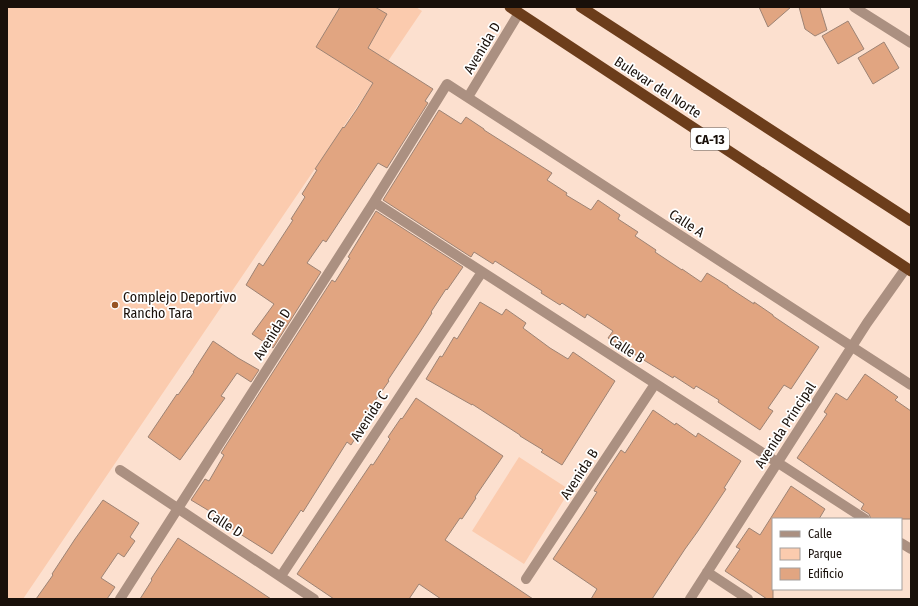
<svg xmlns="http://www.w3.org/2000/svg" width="918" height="606" font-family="'Fira Sans Condensed',sans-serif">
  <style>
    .park { fill: #fbcbae }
    .building { fill: #e1a581; stroke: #9d8374 }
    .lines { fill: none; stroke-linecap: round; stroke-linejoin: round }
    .minor { stroke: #ab9081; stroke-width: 10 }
    .trunk { stroke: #6c3d1b; stroke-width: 11 }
    .poi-dot { fill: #975424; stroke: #fff; stroke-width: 1.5 }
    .labels { text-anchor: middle; stroke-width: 3.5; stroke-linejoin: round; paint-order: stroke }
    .shield { fill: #fff; stroke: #5e5854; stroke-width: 1 }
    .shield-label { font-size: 13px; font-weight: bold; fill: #19100a }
    .street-label { font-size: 14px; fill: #19100a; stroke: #fff }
    .poi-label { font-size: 14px; fill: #19100a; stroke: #fff; text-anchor: start }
  </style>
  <rect width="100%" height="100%" fill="#fce0cf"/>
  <path class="park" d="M 7,7 L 416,7 L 422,11 L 23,599 L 7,599 Z
    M 519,457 L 570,490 L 524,564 L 472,531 Z"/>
  <path class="building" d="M 340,7 L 375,7 L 387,14 L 368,48 L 433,89 L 425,101 L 428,103 L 387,168 L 378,163 L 326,242 L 323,240 L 307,263 L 321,272 L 273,348 L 252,334 L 274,304 L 246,285 L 259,263 L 263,266 L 293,220 L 291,219 L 305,197 L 302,194 L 317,170 L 315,169 L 343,127 L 344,128 L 357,109 L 373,83 L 316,47 Z
    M 759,7 L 791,7 L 768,27 Z
    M 799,7 L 820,7 L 827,30 L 815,36 L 805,29 Z
    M 848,21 L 864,49 L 838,64 L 822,36 Z
    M 884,42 L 899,68 L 873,84 L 858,58 Z
    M 439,110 L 461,124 L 466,117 L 484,129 L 484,130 L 552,173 L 547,180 L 567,193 L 566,195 L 591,210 L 598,200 L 620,215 L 618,219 L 638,232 L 635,236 L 656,250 L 655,252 L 682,270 L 682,269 L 701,282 L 707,273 L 728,286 L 728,287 L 754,304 L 754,302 L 773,315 L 773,316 L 819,347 L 791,389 L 784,385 L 768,408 L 773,411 L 760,430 L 718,402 L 719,400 L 696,386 L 694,389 L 674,376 L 673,378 L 608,338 L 613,331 L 587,314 L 585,318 L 562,303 L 560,305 L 541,293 L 542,291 L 495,261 L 493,264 L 474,252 L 471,257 L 383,200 Z
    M 376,211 L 463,267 L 447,290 L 446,289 L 431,312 L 432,313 L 420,332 L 388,380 L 389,381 L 375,401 L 378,403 L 351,445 L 347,442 L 303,512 L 301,510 L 272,554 L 229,527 L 231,524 L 191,500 L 205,479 L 209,481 L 224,455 L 221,453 L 332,280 L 335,282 L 350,258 L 348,257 Z
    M 480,302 L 502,315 L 506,309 L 526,323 L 523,328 L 550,348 L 568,359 L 573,352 L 615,381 L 562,465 L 541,452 L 543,450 L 520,436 L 520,435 L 472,404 L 472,405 L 426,379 L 440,356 L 442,357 L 454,337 L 457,339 Z
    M 213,341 L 238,358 L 259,370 L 251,382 L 237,373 L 221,396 L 225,398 L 180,460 L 148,437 L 177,394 L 178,395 L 194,372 L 193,372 Z
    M 865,374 L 898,397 L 895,400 L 911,411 L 911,519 L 871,519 L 869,514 L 861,509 L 864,504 L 797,458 L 827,414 L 824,412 L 836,393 L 847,400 Z
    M 416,398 L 503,456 L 475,497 L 476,498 L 462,519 L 460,518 L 445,540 L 533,599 L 441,599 L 419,584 L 409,599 L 334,599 L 297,574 L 371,464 L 373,465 L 390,439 L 388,437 L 401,418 L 402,419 Z
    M 653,410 L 675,425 L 676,423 L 696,437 L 698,433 L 741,461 L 724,488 L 726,489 L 698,531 L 685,549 L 652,599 L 591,599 L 597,589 L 553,559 L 583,514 L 597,492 L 594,491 L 607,471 L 621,450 L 625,453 Z
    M 791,486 L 825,509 L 819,519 L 773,519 L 773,599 L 767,599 L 725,571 L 740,549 L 736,547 L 749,528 L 760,535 Z
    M 103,500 L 139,523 L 130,537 L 135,541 L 124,557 L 118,553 L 101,578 L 115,587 L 107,599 L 36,599 L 53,575 L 52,574 L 75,539 Z
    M 178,538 L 247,583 L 271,599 L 140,599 L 152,580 L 151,579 Z"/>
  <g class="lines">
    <path class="minor" d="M 854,7 L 911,43
      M 468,97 L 519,13
      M 374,202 L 865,519
      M 120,470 L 314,599
      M 901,543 L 911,549
      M 707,572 L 748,599
      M 281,576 L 482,272
      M 526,579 L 655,384
      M 120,599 L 374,202 L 447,84 L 911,385
      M 690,599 L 867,323 L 906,268"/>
    <path class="trunk" d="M 510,7 L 911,271
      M 581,7 L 911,221"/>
  </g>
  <circle class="poi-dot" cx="115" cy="305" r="4"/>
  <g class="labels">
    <rect class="shield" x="691" y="128" width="38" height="22" rx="3"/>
    <g class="shield-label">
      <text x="710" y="144">CA-13</text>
    </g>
    <g class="street-label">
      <text transform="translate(482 48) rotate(-59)" y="5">Avenida D</text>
      <text transform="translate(658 87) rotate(33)" y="5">Bulevar del Norte</text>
      <text transform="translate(687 223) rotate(33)" y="5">Calle A</text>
      <text transform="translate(272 334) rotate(-58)" y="5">Avenida D</text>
      <text transform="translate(627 349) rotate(33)" y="5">Calle B</text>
      <text transform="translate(369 416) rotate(-57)" y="5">Avenida C</text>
      <text transform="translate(785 425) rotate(-57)" y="5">Avenida Principal</text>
      <text transform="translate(579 474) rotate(-57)" y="5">Avenida B</text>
      <text transform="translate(225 523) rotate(33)" y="5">Calle D</text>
    </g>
    <g class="poi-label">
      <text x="123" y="302">Complejo Deportivo<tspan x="123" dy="16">Rancho Tara</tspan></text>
    </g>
  </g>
  <rect width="918" height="606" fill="none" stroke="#19100a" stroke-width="16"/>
  <rect x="772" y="518" width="130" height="72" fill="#ffffff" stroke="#a39f9d"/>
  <rect x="780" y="531" width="20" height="6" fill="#ab9081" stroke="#a39f9d"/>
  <text x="808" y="538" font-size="12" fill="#19100a">Calle</text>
  <rect x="780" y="548" width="20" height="12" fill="#fbcbae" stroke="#a39f9d"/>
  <text x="808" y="558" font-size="12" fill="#19100a">Parque</text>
  <rect x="780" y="568" width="20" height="12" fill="#e1a581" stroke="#a39f9d"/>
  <text x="808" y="578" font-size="12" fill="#19100a">Edificio</text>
</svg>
